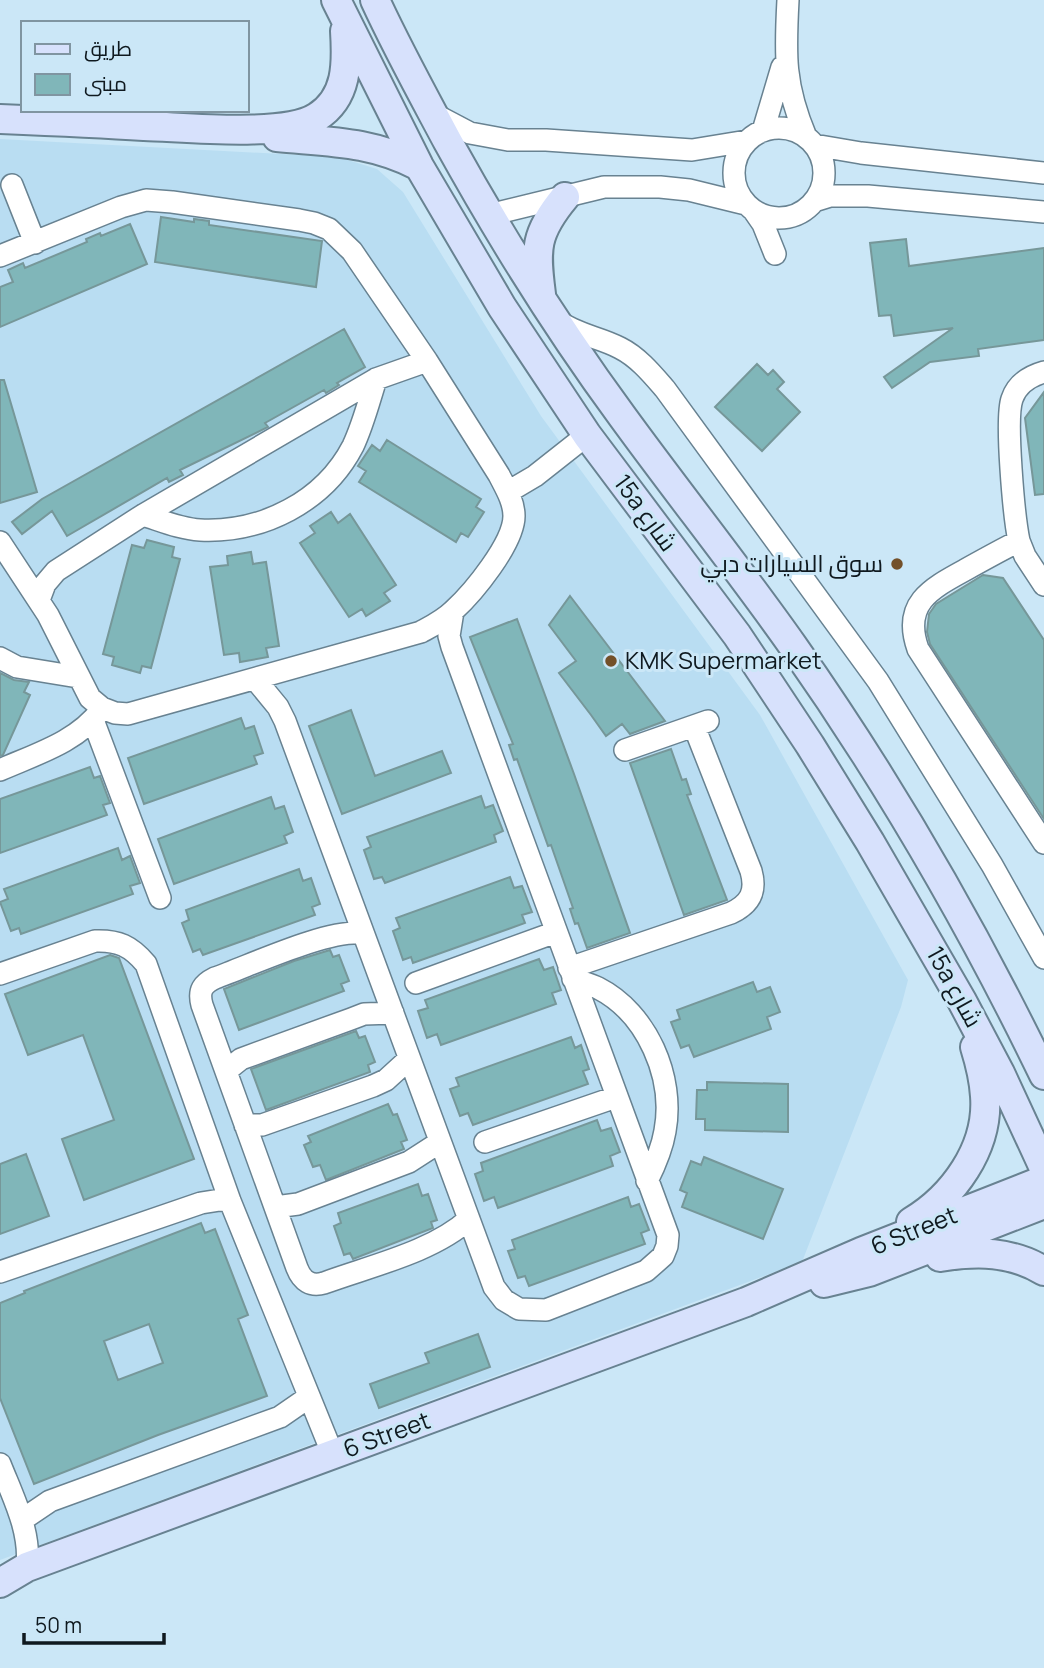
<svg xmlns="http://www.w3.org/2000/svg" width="1044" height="1668" font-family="Manrope,Cairo,sans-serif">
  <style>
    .built { fill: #b9ddf2 }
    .building { fill: #80b6b9; stroke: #769799; stroke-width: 2; fill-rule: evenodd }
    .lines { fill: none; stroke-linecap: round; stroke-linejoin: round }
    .street-casing { stroke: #688291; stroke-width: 24 }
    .secondary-casing { stroke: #688291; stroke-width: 32 }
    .street { stroke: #fff; stroke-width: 21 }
    .secondary { stroke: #d7e1fc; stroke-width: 28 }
    .poi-dot { fill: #735029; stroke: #cbe7f7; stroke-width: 2.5 }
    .labels { text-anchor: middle; stroke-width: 6; stroke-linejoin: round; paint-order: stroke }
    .street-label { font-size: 24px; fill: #0f191f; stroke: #cbe7f7 }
    .poi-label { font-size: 24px; fill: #0f191f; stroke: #cbe7f7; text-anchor: end }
  </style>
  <rect width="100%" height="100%" fill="#cbe7f7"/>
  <path class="built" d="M 0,139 L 338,157 L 377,169 L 403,192 L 541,416 L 760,715 L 908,980 L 901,1007 L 802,1262 L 0,1560 Z"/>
  <path class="building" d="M 161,217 L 194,222 L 194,219 L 209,221 L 209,225 L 322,241 L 316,287 L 155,262 Z
    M 130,224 L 147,264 L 0,327 L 0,287 L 13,282 L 8,270 L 23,263 L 25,268 L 87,242 L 86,239 L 100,233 L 101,236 Z
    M 906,239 L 909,266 L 1044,248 L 1044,340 L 978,349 L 979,356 L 930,362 L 892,388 L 884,377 L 953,328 L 894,336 L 891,315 L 879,316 L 870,243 Z
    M 344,329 L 365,367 L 337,383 L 339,385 L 326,393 L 324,390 L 265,423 L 268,427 L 180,470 L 183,475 L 169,482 L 167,478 L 67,536 L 52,511 L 22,534 L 12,522 L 42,499 Z
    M 757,364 L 768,375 L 773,370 L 784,382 L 777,389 L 800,412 L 762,451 L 715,407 Z
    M 0,380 L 4,380 L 37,492 L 0,503 Z
    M 1044,392 L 1044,494 L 1035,495 L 1025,418 Z
    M 387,440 L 481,499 L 476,507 L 484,512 L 468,537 L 461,533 L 456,542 L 359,482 L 366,471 L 358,466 L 372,445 L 380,451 Z
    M 331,512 L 338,523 L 350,514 L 396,585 L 384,593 L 390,601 L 366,616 L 362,609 L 349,617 L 300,543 L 315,533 L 310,526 Z
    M 147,540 L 174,547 L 172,557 L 180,559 L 151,668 L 142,666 L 140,673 L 112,665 L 114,657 L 103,654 L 132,545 L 144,548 Z
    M 251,552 L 253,564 L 266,562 L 279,646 L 266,648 L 268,657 L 240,662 L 239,653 L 224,655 L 210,567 L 228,565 L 227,556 Z
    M 983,575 L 1003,578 L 1044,640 L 1044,819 L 930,644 L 927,632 L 929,614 L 936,604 Z
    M 570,596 L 665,721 L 630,734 L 622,724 L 606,736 L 591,715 L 559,673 L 576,661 L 549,625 Z
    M 517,619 L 574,774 L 630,933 L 587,948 L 578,923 L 575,924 L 570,909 L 573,908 L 551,845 L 548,846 L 517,759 L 514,760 L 509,745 L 513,744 L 470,637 Z
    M 0,673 L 14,680 L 29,682 L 24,692 L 30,695 L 3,755 L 0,756 Z
    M 351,710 L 375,776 L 442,751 L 451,773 L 342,814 L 309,726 Z
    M 241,718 L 245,729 L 254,726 L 263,753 L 254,756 L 257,764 L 144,804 L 128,758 Z
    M 671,749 L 682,780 L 686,779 L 691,794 L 687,795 L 727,900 L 684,915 L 630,763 Z
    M 90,767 L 94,778 L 100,776 L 110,803 L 103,805 L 107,815 L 0,853 L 0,799 Z
    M 481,796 L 485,808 L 493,805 L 503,831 L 494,835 L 496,842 L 385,883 L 382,877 L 374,879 L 364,850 L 371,847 L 367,837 Z
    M 271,797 L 275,809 L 284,806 L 293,832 L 284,836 L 287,843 L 174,884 L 158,839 Z
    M 118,848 L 122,860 L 130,856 L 140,883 L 130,886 L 133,894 L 21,934 L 19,928 L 11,931 L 0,902 L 8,899 L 4,889 Z
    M 299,869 L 303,881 L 311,878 L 320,904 L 312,907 L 315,915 L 203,955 L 200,949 L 193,952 L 182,923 L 189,920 L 186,910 Z
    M 510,877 L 514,888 L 522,886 L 532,912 L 522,915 L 525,923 L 413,963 L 411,957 L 403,960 L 393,931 L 400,928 L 396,918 Z
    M 330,950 L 333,957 L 339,955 L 349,981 L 341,984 L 344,991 L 239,1030 L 224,989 L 294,961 Z
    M 110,955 L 119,958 L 194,1159 L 84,1200 L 62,1139 L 114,1120 L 83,1035 L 28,1055 L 5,994 Z
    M 539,959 L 544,970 L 553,967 L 561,990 L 552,993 L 556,1004 L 441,1045 L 437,1034 L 427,1038 L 418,1011 L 428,1008 L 425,1000 Z
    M 753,982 L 757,992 L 770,987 L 780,1012 L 767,1017 L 771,1029 L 694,1057 L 689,1045 L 681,1048 L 671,1022 L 680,1019 L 677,1010 Z
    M 356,1031 L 359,1038 L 365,1036 L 375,1062 L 368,1065 L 370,1072 L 266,1110 L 251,1069 Z
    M 571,1037 L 575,1048 L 581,1045 L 589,1069 L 583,1071 L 588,1084 L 473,1125 L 468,1113 L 460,1116 L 450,1089 L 459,1086 L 456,1078 Z
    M 707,1082 L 788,1084 L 788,1132 L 705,1130 L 705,1119 L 696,1119 L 697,1090 L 707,1090 Z
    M 388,1104 L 393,1115 L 397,1114 L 407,1140 L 401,1142 L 404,1149 L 326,1180 L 320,1165 L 313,1167 L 304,1145 L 311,1142 L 308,1136 Z
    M 597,1120 L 601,1131 L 611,1128 L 620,1152 L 610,1156 L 613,1166 L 498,1208 L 494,1197 L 484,1201 L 475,1174 L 483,1171 L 481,1163 Z
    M 26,1154 L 49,1216 L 0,1234 L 0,1164 Z
    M 704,1157 L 783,1189 L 763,1239 L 682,1207 L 687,1193 L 680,1190 L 691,1161 L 701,1165 Z
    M 418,1184 L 422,1196 L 428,1194 L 437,1220 L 431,1222 L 433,1228 L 353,1259 L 350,1253 L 344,1255 L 334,1226 L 341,1223 L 338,1213 Z
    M 628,1197 L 631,1207 L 639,1204 L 649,1230 L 641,1233 L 645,1244 L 529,1286 L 525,1276 L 518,1278 L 508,1251 L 515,1249 L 512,1240 Z
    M 201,1223 L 205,1233 L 215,1229 L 248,1315 L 238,1319 L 267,1396 L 158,1435 L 34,1484 L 0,1398 L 0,1303 L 25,1293 L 24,1291 ZM 149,1324 L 163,1363 L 118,1380 L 104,1341 Z
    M 478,1334 L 490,1367 L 379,1408 L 370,1384 L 429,1363 L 425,1353 Z"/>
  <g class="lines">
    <g class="street-casing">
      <path id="street" d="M 788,0 C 785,55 784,85 806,137
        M 432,113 L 470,133 L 508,140 L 546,140 L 692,150 L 747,141
        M734 173a45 45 0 1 1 90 0a45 45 0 1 1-90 0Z
        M 763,131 L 782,67
        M 814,145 L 861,153 L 1044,173
        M 12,185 L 35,243
        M 814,201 L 830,196 L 868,196 L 1044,212
        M 754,211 L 763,224 L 775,254
        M 489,215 L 604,187 L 660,187 L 689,190 L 746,204
        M 0,256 L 121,207 L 146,200 L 172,202 L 299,220 L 314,223 L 329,229 L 352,251 L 427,361 L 499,475 C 505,487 514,501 514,516 C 514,543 473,593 453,611 C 444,620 432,626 421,632 L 128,714 L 115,713 L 102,708 L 90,698 L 48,615 L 0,542
        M 558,321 C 577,335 599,337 620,348 C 638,357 652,374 665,389 L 878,681 L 992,865 L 1044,958
        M 1044,372 C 1030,376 1017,384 1012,399 C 1005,419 1014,517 1019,541 L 1025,556 L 1044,585
        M 508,492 L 535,476 L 587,435
        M 143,515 C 162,521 181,529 200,530 C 262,533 324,502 353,446 C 363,425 369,401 376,379
        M 1019,541 C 1001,550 983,560 965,570 C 930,589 902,604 918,649 L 1044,843
        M 39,600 L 45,584 L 56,571 L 143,515 L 376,379 L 427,361
        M 0,658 L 17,667 L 78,677
        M 255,679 L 278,707 L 285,721 L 494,1287 L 504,1300 L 519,1309 L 546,1310 L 646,1271 L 663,1256 L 667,1246 L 668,1235 L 452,647 L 449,636 L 453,611
        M 93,720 L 160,898
        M 625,750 L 708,721
        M 0,770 C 36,754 77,742 101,710
        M 363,933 C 325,930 254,964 215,978 C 203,984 198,990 202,1005 L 297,1268 C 302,1281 311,1287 324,1283 C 370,1266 433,1252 469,1219
        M 569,968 L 731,913 C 750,904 757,892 751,871 L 694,726
        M 0,974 L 95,941 C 118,940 131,946 146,964 L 230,1201 L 333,1455
        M 573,979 C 581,982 590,984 598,988 C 647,1013 675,1077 665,1131 C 662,1149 655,1165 647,1181
        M 416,983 L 556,932
        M 226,1071 L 241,1059 L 351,1019 L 364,1014 L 393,1013
        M 245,1125 L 262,1125 L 373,1086 L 386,1080 L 409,1059
        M 485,1142 L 616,1097
        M 275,1207 L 298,1204 L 409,1162 L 440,1142
        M 0,1272 L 201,1203 L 220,1200 L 230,1201
        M 0,1464 C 13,1497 31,1531 27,1567
        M 22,1520 L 50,1501 L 280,1417 L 309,1397"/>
    </g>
    <g class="secondary-casing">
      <path id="secondary" d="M 336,0 L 419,166 L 502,307 L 587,435 L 737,635 L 810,745 L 870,842 L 962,1001 L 1000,1073 L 1044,1168
        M 375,0 C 397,48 423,95 448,142 C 500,236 558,329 622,416 C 678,493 738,568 793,646 C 890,784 971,924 1044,1075
        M 0,119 C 48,121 96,123 144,126 C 184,127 285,138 317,117 C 348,97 347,63 345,31
        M 277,137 C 329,142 371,141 419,166
        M 541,294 C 535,249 535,233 565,197
        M 911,1222 C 953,1197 989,1148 985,1096 C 984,1079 980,1063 975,1047
        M 940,1257 C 977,1251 1011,1251 1044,1271
        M 824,1283 L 869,1272 L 1044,1204
        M 0,1583 L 27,1567 L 746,1302 L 861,1252 L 1044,1180"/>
    </g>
    <use href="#street" class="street"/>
    <use href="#secondary" class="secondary"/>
  </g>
  <g class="poi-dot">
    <circle cx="897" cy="564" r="7"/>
    <circle cx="611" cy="661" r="7"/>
  </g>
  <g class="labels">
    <g class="street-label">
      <text transform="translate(645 513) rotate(54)" y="8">15a شارع</text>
      <text transform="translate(954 987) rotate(61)" y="8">15a شارع</text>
      <text transform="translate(914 1231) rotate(-22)" y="8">6 Street</text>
      <text transform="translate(387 1435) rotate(-20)" y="8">6 Street</text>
    </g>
    <g class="poi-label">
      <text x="883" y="572">سوق السيارات دبي</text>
      <text x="625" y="669" text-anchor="start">KMK Supermarket</text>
    </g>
  </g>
  <rect x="21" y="21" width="228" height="91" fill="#cbe7f7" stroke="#8095a1" stroke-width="2"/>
  <rect x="35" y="44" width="35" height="10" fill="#d7e1fc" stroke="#8095a1" stroke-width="2"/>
  <text x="84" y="56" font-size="21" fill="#0f191f">طريق</text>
  <rect x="35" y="74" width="35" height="21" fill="#80b6b9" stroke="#8095a1" stroke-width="2"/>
  <text x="84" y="91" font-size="21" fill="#0f191f">مبنى</text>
  <path d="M24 1633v10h140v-10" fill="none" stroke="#0f191f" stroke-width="3.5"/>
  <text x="35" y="1633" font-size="21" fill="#0f191f" stroke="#cbe7f7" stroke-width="5" paint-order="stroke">50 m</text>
</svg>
